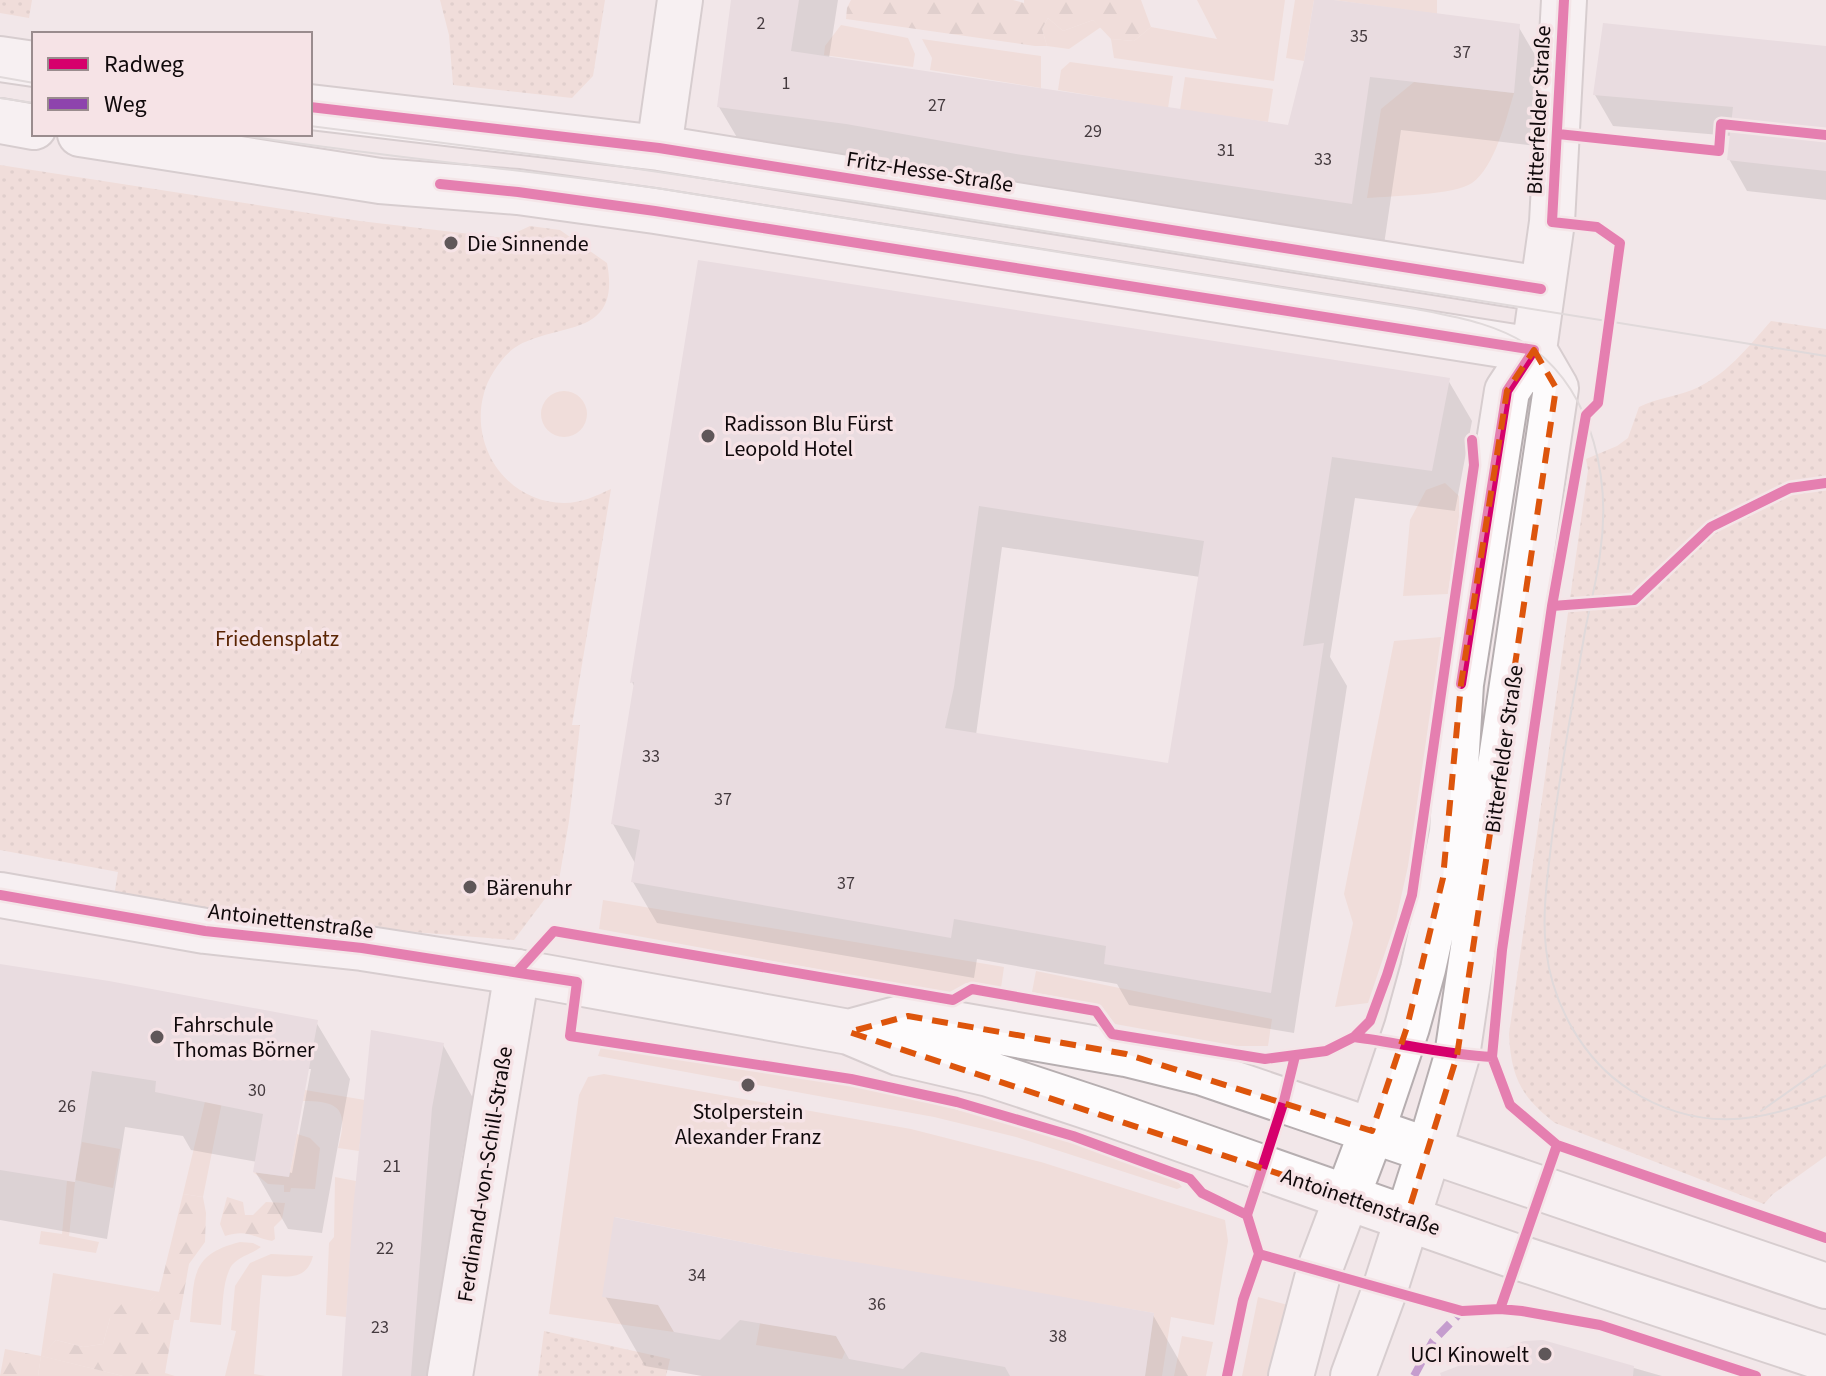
<svg xmlns="http://www.w3.org/2000/svg" width="1826" height="1376" font-family="'Source Sans 3',sans-serif">
  <style>
    .grass { fill: #eed1c7 }
    .forest { fill: url(#forest-firs) }
    .park { fill: url(#park-dots) }
    .shadow { fill: #0003; fill-rule: evenodd }
    .building { fill: #deced5; fill-rule: evenodd }
    .lines { fill: none; stroke-linecap: round; stroke-linejoin: round }
    .minor-casing { stroke: #b6aeb0; stroke-width: 48 }
    .major-casing { stroke: #b6aeb0; stroke-width: 48 }
    .minor { stroke: #fdfbfc; stroke-width: 44 }
    .major { stroke: #fdfbfc; stroke-width: 44 }
    .tram { stroke: #c9c7c7; stroke-width: 2 }
    .quiet { stroke: #8e44ad; stroke-width: 8; stroke-dasharray: 16 8; stroke-linecap: butt }
    .cycleway-casing { stroke: #f6e3e6; stroke-width: 15 }
    .cycleway { stroke: #d6006c; stroke-width: 10 }
    .marked { fill: none; stroke: #dd550c; stroke-width: 6; stroke-dasharray: 16 10; stroke-linejoin: round }
    .poi-dot { fill: #5f5759; stroke: #f6e3e6; stroke-width: 3 }
    .labels { text-anchor: middle; stroke-width: 7; stroke-linejoin: round; paint-order: stroke }
    .number-label { font-size: 18px; fill: #443a3e }
    .street-label { font-size: 22px; fill: #10090b; stroke: #f6e3e6 }
    .poi-label { font-size: 22px; fill: #10090b; stroke: #f6e3e6; text-anchor: start }
    .park-label { font-size: 22px; fill: #5a2403; stroke: #f6e3e6 }
  </style>
  <defs>
    <pattern id="forest-firs" width="22" height="20" patternUnits="userSpaceOnUse" patternTransform="scale(2)"><rect width="22" height="20" fill="#eed1c7"/><path d="M5 1l3.5 6h-7zM16 11l3.5 6h-7z" fill="#cbb2aa"/></pattern>
    <pattern id="park-dots" width="8" height="8" patternUnits="userSpaceOnUse" patternTransform="scale(2)"><rect width="8" height="8" fill="#eed1c7"/><path d="M2 2h.1M6 6h.1" fill="none" stroke="#cbb2aa" stroke-width="1.8" stroke-linecap="round"/></pattern>
  </defs>
  <rect width="100%" height="100%" fill="#f2e7e9"/>
  <path class="grass" d="M 1197,0 L 1285,0 L 1274,81 L 1114,58 L 1111,39 L 1134,41 L 1151,27 L 1217,39 Z
    M 1295,0 L 1314,0 L 1304,61 L 1286,58 Z
    M 1334,0 L 1437,0 L 1437,14 Z
    M 1048,18 L 1063,31 L 1093,20 L 1101,27 L 1069,49 L 1047,46 L 1042,29 Z
    M 841,25 L 908,38 L 915,54 L 913,67 L 824,55 L 825,46 Z
    M 922,39 L 1041,56 L 1041,88 L 930,70 L 932,58 Z
    M 1070,62 L 1173,76 L 1168,108 L 1058,90 L 1061,70 Z
    M 1185,77 L 1273,89 L 1268,122 L 1180,110 Z
    M 1414,82 L 1514,93 C 1506,119 1495,167 1472,183 C 1455,195 1391,196 1367,198 L 1381,109 Z
    M541 414a23 23 0 1 1 46 0a23 23 0 1 1-46 0Z
    M 1445,483 L 1459,496 L 1459,518 L 1448,594 L 1403,596 L 1410,520 L 1426,490 Z
    M 1441,637 L 1408,866 L 1396,920 L 1368,1003 L 1335,1007 L 1353,923 L 1344,894 L 1394,641 Z
    M 603,900 L 1004,967 L 1001,988 L 966,983 L 948,993 L 599,929 Z
    M 1036,971 L 1272,1019 L 1268,1046 L 1237,1046 L 1115,1024 L 1101,1005 L 1032,992 Z
    M 601,1047 C 675,1059 749,1068 823,1081 C 943,1102 1065,1136 1178,1182 L 1182,1187 L 1177,1189 L 1016,1137 L 934,1117 L 598,1056 Z
    M 604,1074 L 911,1129 L 1041,1162 L 1225,1220 L 1228,1241 L 1214,1325 L 1171,1317 L 1162,1376 L 1145,1376 L 1154,1313 L 793,1252 L 615,1217 L 674,1332 L 549,1314 L 579,1095 L 588,1077 Z
    M 208,1089 L 224,1092 L 203,1197 L 183,1194 Z
    M 305,1090 L 365,1100 L 359,1151 L 338,1148 C 348,1111 342,1101 303,1101 Z
    M 297,1134 L 310,1138 L 320,1148 L 315,1189 L 291,1188 L 290,1192 L 284,1192 L 284,1185 L 268,1184 L 253,1172 L 289,1177 Z
    M 82,1142 L 120,1149 L 113,1188 L 75,1180 Z
    M 335,1177 L 356,1181 L 346,1317 L 326,1315 L 329,1243 L 334,1237 Z
    M 67,1181 L 75,1182 L 69,1236 L 99,1242 L 96,1253 L 39,1244 L 41,1231 L 62,1234 Z
    M 240,1242 L 253,1243 L 261,1247 C 252,1254 240,1256 232,1265 C 222,1280 223,1307 221,1325 L 190,1322 C 195,1277 189,1255 240,1242 Z
    M 271,1254 L 313,1256 C 306,1283 284,1276 262,1275 L 254,1374 L 266,1376 L 225,1376 L 236,1331 L 231,1330 L 235,1286 L 250,1263 Z
    M 53,1273 L 160,1292 L 150,1301 L 110,1318 L 103,1344 L 83,1347 L 56,1340 L 42,1356 L 123,1376 L 38,1376 Z
    M 1258,1297 L 1292,1306 L 1274,1376 L 1242,1376 Z
    M 760,1323 L 836,1336 L 845,1352 L 842,1359 L 756,1345 Z
    M 1182,1336 L 1213,1342 L 1206,1376 L 1174,1376 Z"/>
  <path class="forest" d="M 851,0 L 1013,0 L 1024,3 L 1024,0 L 1141,0 L 1151,27 L 1134,41 L 1111,39 L 1093,20 L 1063,31 L 1048,18 L 1042,29 L 1047,46 L 1035,46 L 846,19 L 847,8 Z
    M 183,1194 L 203,1197 L 206,1213 L 205,1242 L 189,1264 L 179,1320 L 174,1320 L 165,1373 L 175,1376 L 123,1376 L 41,1356 L 38,1376 L 0,1376 L 5,1349 L 41,1356 L 56,1340 L 83,1347 L 103,1344 L 110,1318 L 128,1296 L 150,1301 L 159,1292 Z
    M 227,1197 L 243,1202 L 245,1215 L 253,1215 L 266,1202 L 285,1203 L 282,1219 L 274,1227 L 275,1239 L 272,1241 C 252,1237 247,1229 225,1236 L 220,1224 Z"/>
  <path class="park" d="M 0,0 L 32,0 L 29,18 L 0,13 Z
    M 440,0 L 605,0 L 593,76 L 572,98 L 453,85 L 449,35 Z
    M 0,165 L 360,221 L 504,238 L 530,226 L 560,230 L 607,263 C 621,337 563,322 519,345 C 504,353 488,377 484,393 C 469,446 507,503 564,503 C 581,503 596,496 611,489 L 572,725 L 580,725 L 569,821 L 559,880 L 514,940 L 375,929 L 114,896 L 118,872 L 0,850 Z
    M 1771,321 L 1826,329 L 1826,1156 L 1773,1194 L 1764,1204 L 1555,1123 C 1521,1097 1511,1077 1509,1034 L 1588,470 L 1586,459 L 1617,446 L 1628,438 L 1639,407 C 1657,398 1675,397 1692,390 C 1726,376 1747,348 1771,321 Z
    M 544,1331 L 670,1359 L 666,1376 L 538,1376 Z"/>
  <path class="shadow" d="M 734,0 L 838,0 L 829,58 L 1290,127 L 1306,62 L 1316,0 L 1518,26 L 1550,80 L 1544,147 L 1401,130 L 1382,258 L 751,161 L 719,107 Z
    M 1826,48 L 1826,200 L 1747,191 L 1729,159 L 1732,136 L 1613,126 L 1595,95 Z
    M 700,263 L 1448,380 L 1472,421 L 1455,511 L 1355,498 L 1330,657 L 1347,686 L 1294,1033 L 1129,1005 L 1117,984 L 977,959 L 974,978 L 657,923 L 633,882 L 636,865 L 613,824 L 635,688 L 632,682 ZM 1002,547 L 1200,577 L 1170,765 L 976,735 Z
    M 0,965 L 316,1022 L 350,1079 L 322,1233 L 288,1229 L 255,1171 L 257,1162 L 191,1150 L 183,1136 L 125,1127 L 107,1239 L 0,1220 ZM 307,1069 L 311,1069 L 292,1173 L 288,1172 Z
    M 443,1045 L 473,1098 L 461,1162 L 444,1376 L 344,1376 Z
    M 793,1254 L 1153,1315 L 1188,1376 L 702,1376 L 645,1366 L 605,1296 Z
    M 1543,1342 L 1662,1376 L 1478,1376 Z"/>
  <path class="building" d="M 731,0 L 799,0 L 791,51 L 1288,125 L 1304,61 L 1314,0 L 1334,0 L 1520,24 L 1514,93 L 1370,77 L 1352,204 L 1016,154 L 846,124 L 717,107 Z
    M 1603,23 L 1826,46 L 1826,171 L 1727,160 L 1733,107 L 1593,95 Z
    M 698,260 L 1450,378 L 1432,471 L 1332,457 L 1303,646 L 1324,643 L 1271,993 L 1104,964 L 1106,946 L 954,919 L 951,938 L 631,882 L 640,830 L 611,824 L 634,682 L 630,683 ZM 979,506 L 1204,541 L 1168,763 L 945,728 L 954,687 Z
    M 0,964 L 109,981 L 318,1020 L 289,1177 L 253,1172 L 263,1114 L 155,1092 L 156,1081 L 92,1071 L 75,1182 L 0,1170 Z
    M 371,1030 L 444,1043 L 432,1108 L 411,1376 L 342,1376 L 353,1209 Z
    M 614,1217 L 793,1252 L 974,1281 L 1154,1313 L 1145,1376 L 1010,1376 L 1005,1367 L 921,1352 L 903,1369 L 849,1359 L 836,1336 L 740,1320 L 720,1340 L 674,1332 L 658,1305 L 602,1297 Z
    M 1543,1340 L 1634,1366 L 1633,1376 L 1441,1376 L 1440,1373 L 1524,1341 Z"/>
  <g class="lines">
    <g class="minor-casing">
      <path id="minor" d="M 0,59 L 34,64
        M 310,107 L 659,148 L 1541,289
        M 0,121 L 34,127
        M 80,134 L 380,181 L 518,192 L 655,211 L 1534,350
        M 659,148 L 680,0
        M 1372,1131 L 1407,1027 L 1423,969 L 1443,878 L 1452,832 L 1461,684 L 1507,391 L 1534,350 L 1552,222 L 1564,0
        M 1429,1151 L 1457,1056 L 1556,388 L 1534,350
        M 450,1376 L 517,972"/>
    </g>
    <g class="major-casing">
      <path id="major" d="M 0,895 L 205,931 L 362,948 L 517,972 L 849,1032 L 899,1053 L 989,1074 L 1110,1114 L 1520,1258 L 1826,1359
        M 849,1032 L 908,1016 L 1126,1054 L 1203,1073 L 1826,1286
        M 1291,1376 L 1319,1271 L 1372,1131
        M 1353,1376 L 1385,1289 L 1429,1151"/>
    </g>
    <use href="#minor" class="minor"/>
    <use href="#major" class="major"/>
    <path class="tram" d="M 0,77 L 34,83
      M 0,98 L 34,103
      M 310,126 L 577,160 L 862,202 L 1826,356
      M 234,134 C 374,156 516,169 656,188 L 1416,309 C 1457,317 1500,324 1535,350 C 1594,396 1611,482 1600,554 C 1597,580 1590,605 1585,631 C 1573,703 1559,774 1551,846 C 1547,880 1542,915 1546,949 C 1552,1004 1583,1060 1630,1090 C 1697,1132 1756,1124 1826,1096
      M 1761,1111 L 1826,1065"/>
    <path class="quiet" d="M 1414,1376 L 1433,1341 L 1462,1311"/>
    <g class="cycleway-casing">
      <path id="cycleway" d="M 1564,0 L 1552,222 L 1597,227 L 1620,243 L 1598,403 L 1586,415 L 1552,606 L 1502,950 L 1492,1057 L 1510,1105 L 1557,1145 L 1826,1238
        M 310,107 L 659,148 L 1541,289
        M 1558,134 L 1719,151 L 1721,124 L 1826,135
        M 440,184 L 518,192 L 655,211 L 1534,350 L 1507,391 L 1461,684
        M 1552,606 L 1634,600 L 1711,527 L 1790,488 L 1826,483
        M 0,895 L 205,931 L 362,948 L 577,982 L 570,1036 L 851,1079 L 957,1102 L 1073,1136 L 1190,1179 L 1202,1193 L 1247,1215
        M 517,972 L 554,931 L 953,1000 L 972,989 L 1096,1011 L 1112,1034 L 1265,1059 L 1326,1051 L 1354,1037 L 1370,1021 L 1387,975 L 1412,895 L 1474,465 L 1472,440
        M 1354,1037 C 1401,1043 1446,1055 1492,1057
        M 1295,1056 L 1284,1101 L 1247,1215 L 1259,1254 L 1462,1311 L 1500,1309 L 1522,1311 L 1600,1325 L 1756,1376
        M 1500,1309 L 1557,1145
        M 1227,1376 L 1243,1300 L 1259,1254"/>
    </g>
    <use href="#cycleway" class="cycleway"/>
  </g>
  <path d="M0 0H1826V1376H0ZM 1534,350 L 1556,388 L 1457,1056 L 1407,1216 L 849,1032 L 908,1016 L 1126,1054 L 1372,1131 L 1407,1027 L 1443,878 L 1461,684 L 1507,391 Z" fill="#f2e7e9" fill-opacity=".55" fill-rule="evenodd"/>
  <path class="marked" d="M 1534,350 L 1556,388 L 1457,1056 L 1407,1216 L 849,1032 L 908,1016 L 1126,1054 L 1372,1131 L 1407,1027 L 1443,878 L 1461,684 L 1507,391 Z"/>
  <g class="poi-dot">
    <circle cx="451" cy="243" r="8"/>
    <circle cx="708" cy="436" r="8"/>
    <circle cx="470" cy="887" r="8"/>
    <circle cx="157" cy="1037" r="8"/>
    <circle cx="748" cy="1085" r="8"/>
    <circle cx="1545" cy="1354" r="8"/>
  </g>
  <g class="labels">
    <g class="number-label">
      <text x="761" y="29">2</text>
      <text x="1359" y="42">35</text>
      <text x="1462" y="58">37</text>
      <text x="786" y="89">1</text>
      <text x="937" y="111">27</text>
      <text x="1093" y="137">29</text>
      <text x="1226" y="156">31</text>
      <text x="1323" y="165">33</text>
      <text x="651" y="762">33</text>
      <text x="723" y="805">37</text>
      <text x="846" y="889">37</text>
      <text x="257" y="1096">30</text>
      <text x="67" y="1112">26</text>
      <text x="392" y="1172">21</text>
      <text x="385" y="1254">22</text>
      <text x="697" y="1281">34</text>
      <text x="877" y="1310">36</text>
      <text x="380" y="1333">23</text>
      <text x="1058" y="1342">38</text>
    </g>
    <g class="street-label">
      <text transform="translate(1538 110) rotate(-87)" y="8">Bitterfelder Straße</text>
      <text transform="translate(930 171) rotate(9)" y="8">Fritz-Hesse-Straße</text>
      <text transform="translate(1503 749) rotate(-82)" y="8">Bitterfelder Straße</text>
      <text transform="translate(291 920) rotate(7)" y="8">Antoinettenstraße</text>
      <text transform="translate(484 1174) rotate(-81)" y="8">Ferdinand-von-Schill-Straße</text>
      <text transform="translate(1361 1201) rotate(19)" y="8">Antoinettenstraße</text>
    </g>
    <g class="poi-label">
      <text x="467" y="251">Die Sinnende</text>
      <text x="724" y="431">Radisson Blu Fürst<tspan x="724" dy="25">Leopold Hotel</tspan></text>
      <text x="486" y="895">Bärenuhr</text>
      <text x="173" y="1032">Fahrschule<tspan x="173" dy="25">Thomas Börner</tspan></text>
      <text x="748" y="1119" text-anchor="middle">Stolperstein<tspan x="748" dy="25">Alexander Franz</tspan></text>
      <text x="1529" y="1362" text-anchor="end">UCI Kinowelt</text>
    </g>
    <g class="park-label">
      <text x="277" y="646">Friedensplatz</text>
    </g>
  </g>
  <rect x="32" y="32" width="280" height="104" fill="#f6e3e6" stroke="#9a8c8e" stroke-width="2"/>
  <rect x="48" y="58" width="40" height="12" fill="#d6006c" stroke="#9a8c8e" stroke-width="2"/>
  <text x="104" y="72" font-size="24" fill="#10090b">Radweg</text>
  <rect x="48" y="98" width="40" height="12" fill="#8e44ad" stroke="#9a8c8e" stroke-width="2"/>
  <text x="104" y="112" font-size="24" fill="#10090b">Weg</text>
</svg>
